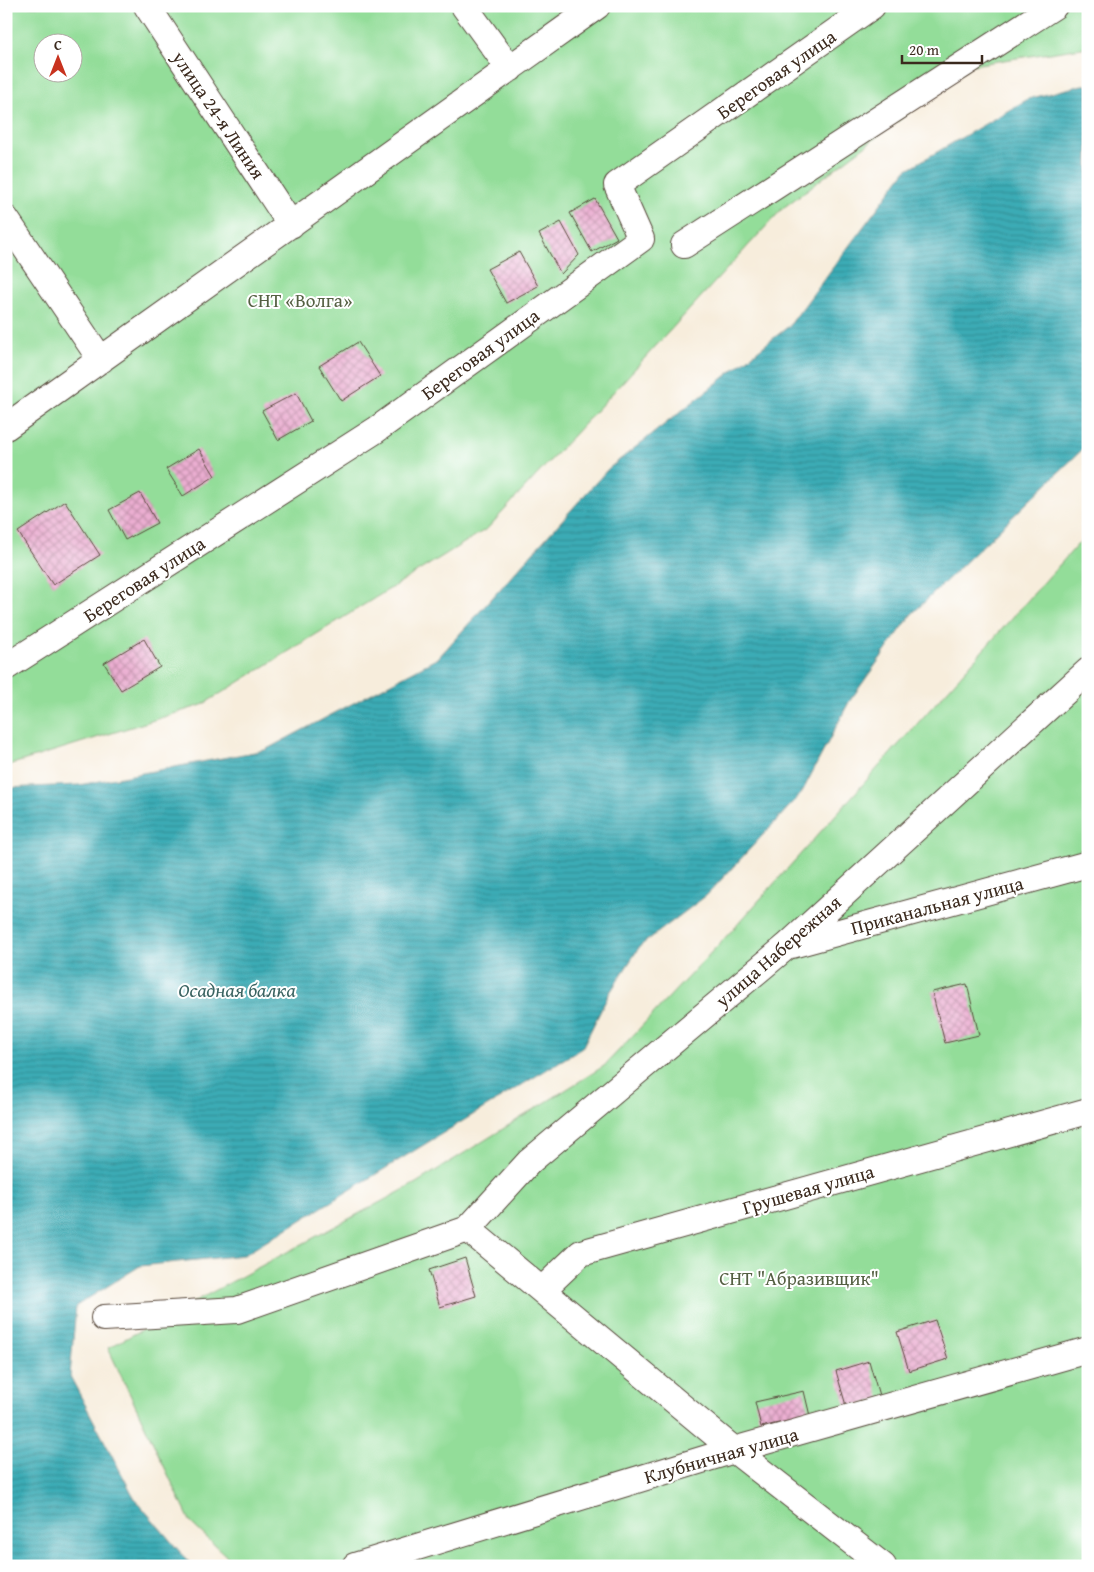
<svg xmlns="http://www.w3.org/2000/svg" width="1094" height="1572" font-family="'Gentium Book Plus',serif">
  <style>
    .garden { fill: #93dd99; stroke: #67845c; fill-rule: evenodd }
    .water { fill: url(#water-rules); stroke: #3b6b6a }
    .building { fill: url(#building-cross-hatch) }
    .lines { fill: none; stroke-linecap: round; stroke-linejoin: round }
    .minor-casing { stroke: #57473a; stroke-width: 28 }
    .minor { stroke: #fff; stroke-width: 26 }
    .labels { text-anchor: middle; stroke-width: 4; stroke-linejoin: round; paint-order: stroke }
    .street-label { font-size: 19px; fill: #3b2a1e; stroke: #fff }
    .park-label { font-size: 19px; fill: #556043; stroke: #fff }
    .water-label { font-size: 20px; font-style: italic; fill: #3b6462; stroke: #fff }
  </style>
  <defs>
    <pattern id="water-rules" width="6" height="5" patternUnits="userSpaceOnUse" patternTransform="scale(1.25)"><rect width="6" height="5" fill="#3bacb6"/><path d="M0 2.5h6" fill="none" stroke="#338c93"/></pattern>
    <pattern id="building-cross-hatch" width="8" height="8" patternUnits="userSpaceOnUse" patternTransform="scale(1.25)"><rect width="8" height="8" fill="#ebaed1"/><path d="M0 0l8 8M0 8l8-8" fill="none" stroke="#c08ea9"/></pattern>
  </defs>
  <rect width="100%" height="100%" fill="#fff"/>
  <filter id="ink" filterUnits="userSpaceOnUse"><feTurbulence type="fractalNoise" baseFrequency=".02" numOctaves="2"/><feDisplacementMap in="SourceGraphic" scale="10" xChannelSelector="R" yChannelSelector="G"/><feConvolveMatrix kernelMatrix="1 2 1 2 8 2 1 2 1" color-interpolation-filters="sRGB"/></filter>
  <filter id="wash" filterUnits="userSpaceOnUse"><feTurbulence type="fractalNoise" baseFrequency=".0096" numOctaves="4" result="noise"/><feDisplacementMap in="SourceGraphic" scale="20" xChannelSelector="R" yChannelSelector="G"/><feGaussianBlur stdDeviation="1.12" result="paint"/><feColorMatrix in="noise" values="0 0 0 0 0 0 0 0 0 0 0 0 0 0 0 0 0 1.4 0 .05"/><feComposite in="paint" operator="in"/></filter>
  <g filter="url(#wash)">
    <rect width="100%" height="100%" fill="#f7eddc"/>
    <path class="garden" d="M 6,6 L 1088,6 L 1088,47 L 972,65 L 783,208 L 488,528 L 202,705 L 6,766 ZM 42,42 L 72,42 L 72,72 L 42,72 Z
      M 1088,533 L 1088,1566 L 237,1566 L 191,1523 L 108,1348 L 416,1183 L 604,1066 L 737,925 Z"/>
    <path class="water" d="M 1082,85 L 1088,85 L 1088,444 L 912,614 L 849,702 L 801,794 L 707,895 L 640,946 L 609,994 L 582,1048 L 244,1255 L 140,1266 L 76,1306 L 70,1376 L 135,1499 L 192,1566 L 6,1566 L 6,788 L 79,785 L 265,750 L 438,658 L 608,469 L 789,326 L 906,170 L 1028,99 Z"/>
    <g id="blocks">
      <path class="building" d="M 595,199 L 617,238 L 592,252 L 570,213 Z
        M 561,222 L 579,255 L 561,274 L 539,234 Z
        M 519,252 L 538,286 L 506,303 L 487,269 Z
        M 358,342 L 380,376 L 341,401 L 319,366 Z
        M 296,393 L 311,421 L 278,440 L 262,411 Z
        M 199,449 L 215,476 L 183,496 L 166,469 Z
        M 140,493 L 157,523 L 125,540 L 109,510 Z
        M 65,501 L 100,555 L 53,585 L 18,532 Z
        M 144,639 L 160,667 L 121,690 L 104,663 Z
        M 967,984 L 979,1035 L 945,1043 L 932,992 Z
        M 465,1258 L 476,1296 L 440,1307 L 429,1270 Z
        M 935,1320 L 948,1359 L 909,1371 L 897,1332 Z
        M 869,1361 L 880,1399 L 847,1409 L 836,1371 Z
        M 804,1391 L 810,1416 L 761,1427 L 755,1402 Z"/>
    </g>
  </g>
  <g filter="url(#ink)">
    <use href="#blocks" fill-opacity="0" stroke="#57473a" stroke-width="1"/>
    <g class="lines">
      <g class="minor-casing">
        <path id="minor" d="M 147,6 L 291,225
          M 464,6 L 510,69
          M 6,219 L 101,360
          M 684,245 L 1054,6
          M 6,427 L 597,6
          M 6,667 L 376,430 L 641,239 L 617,185 L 872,6
          M 792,945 L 1088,864
          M 468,1229 L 734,1450 L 883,1566
          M 542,1290 L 581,1253 L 1088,1111
          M 104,1318 L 237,1310 L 468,1229 L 529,1162 L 787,946 L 1088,671
          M 355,1566 L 734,1450 L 1088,1350"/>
      </g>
      <use href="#minor" class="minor"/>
    </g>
  </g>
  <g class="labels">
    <g class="street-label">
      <text transform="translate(776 74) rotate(-35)" y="7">Береговая улица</text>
      <text transform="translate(219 115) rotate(56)" y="7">улица 24-я Линия</text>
      <text transform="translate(480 354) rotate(-36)" y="7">Береговая улица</text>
      <text transform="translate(144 579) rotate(-33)" y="7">Береговая улица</text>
      <text transform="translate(937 905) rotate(-15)" y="7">Приканальная улица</text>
      <text transform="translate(778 951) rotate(-41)" y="7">улица Набережная</text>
      <text transform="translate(808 1189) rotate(-16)" y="7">Грушевая улица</text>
      <text transform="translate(721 1455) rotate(-16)" y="7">Клубничная улица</text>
    </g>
    <g class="park-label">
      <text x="300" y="307">СНТ «Волга»</text>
      <text x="799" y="1285">СНТ "Абразивщик"</text>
    </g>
    <g class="water-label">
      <text x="237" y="997">Осадная балка</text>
    </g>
  </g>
  <rect width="1094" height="1572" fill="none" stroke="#fff" stroke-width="25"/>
  <g transform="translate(58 58)"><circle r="24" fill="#ffffff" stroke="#b1aaa5"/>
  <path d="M0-4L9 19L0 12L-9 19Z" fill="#c8321e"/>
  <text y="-8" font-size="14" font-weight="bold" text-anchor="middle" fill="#3b2a1e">С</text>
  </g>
  <path d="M902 55v8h80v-8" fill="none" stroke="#3b2a1e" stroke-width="2.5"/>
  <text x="909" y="55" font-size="15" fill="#3b2a1e" stroke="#ffffff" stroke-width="4" paint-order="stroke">20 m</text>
</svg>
